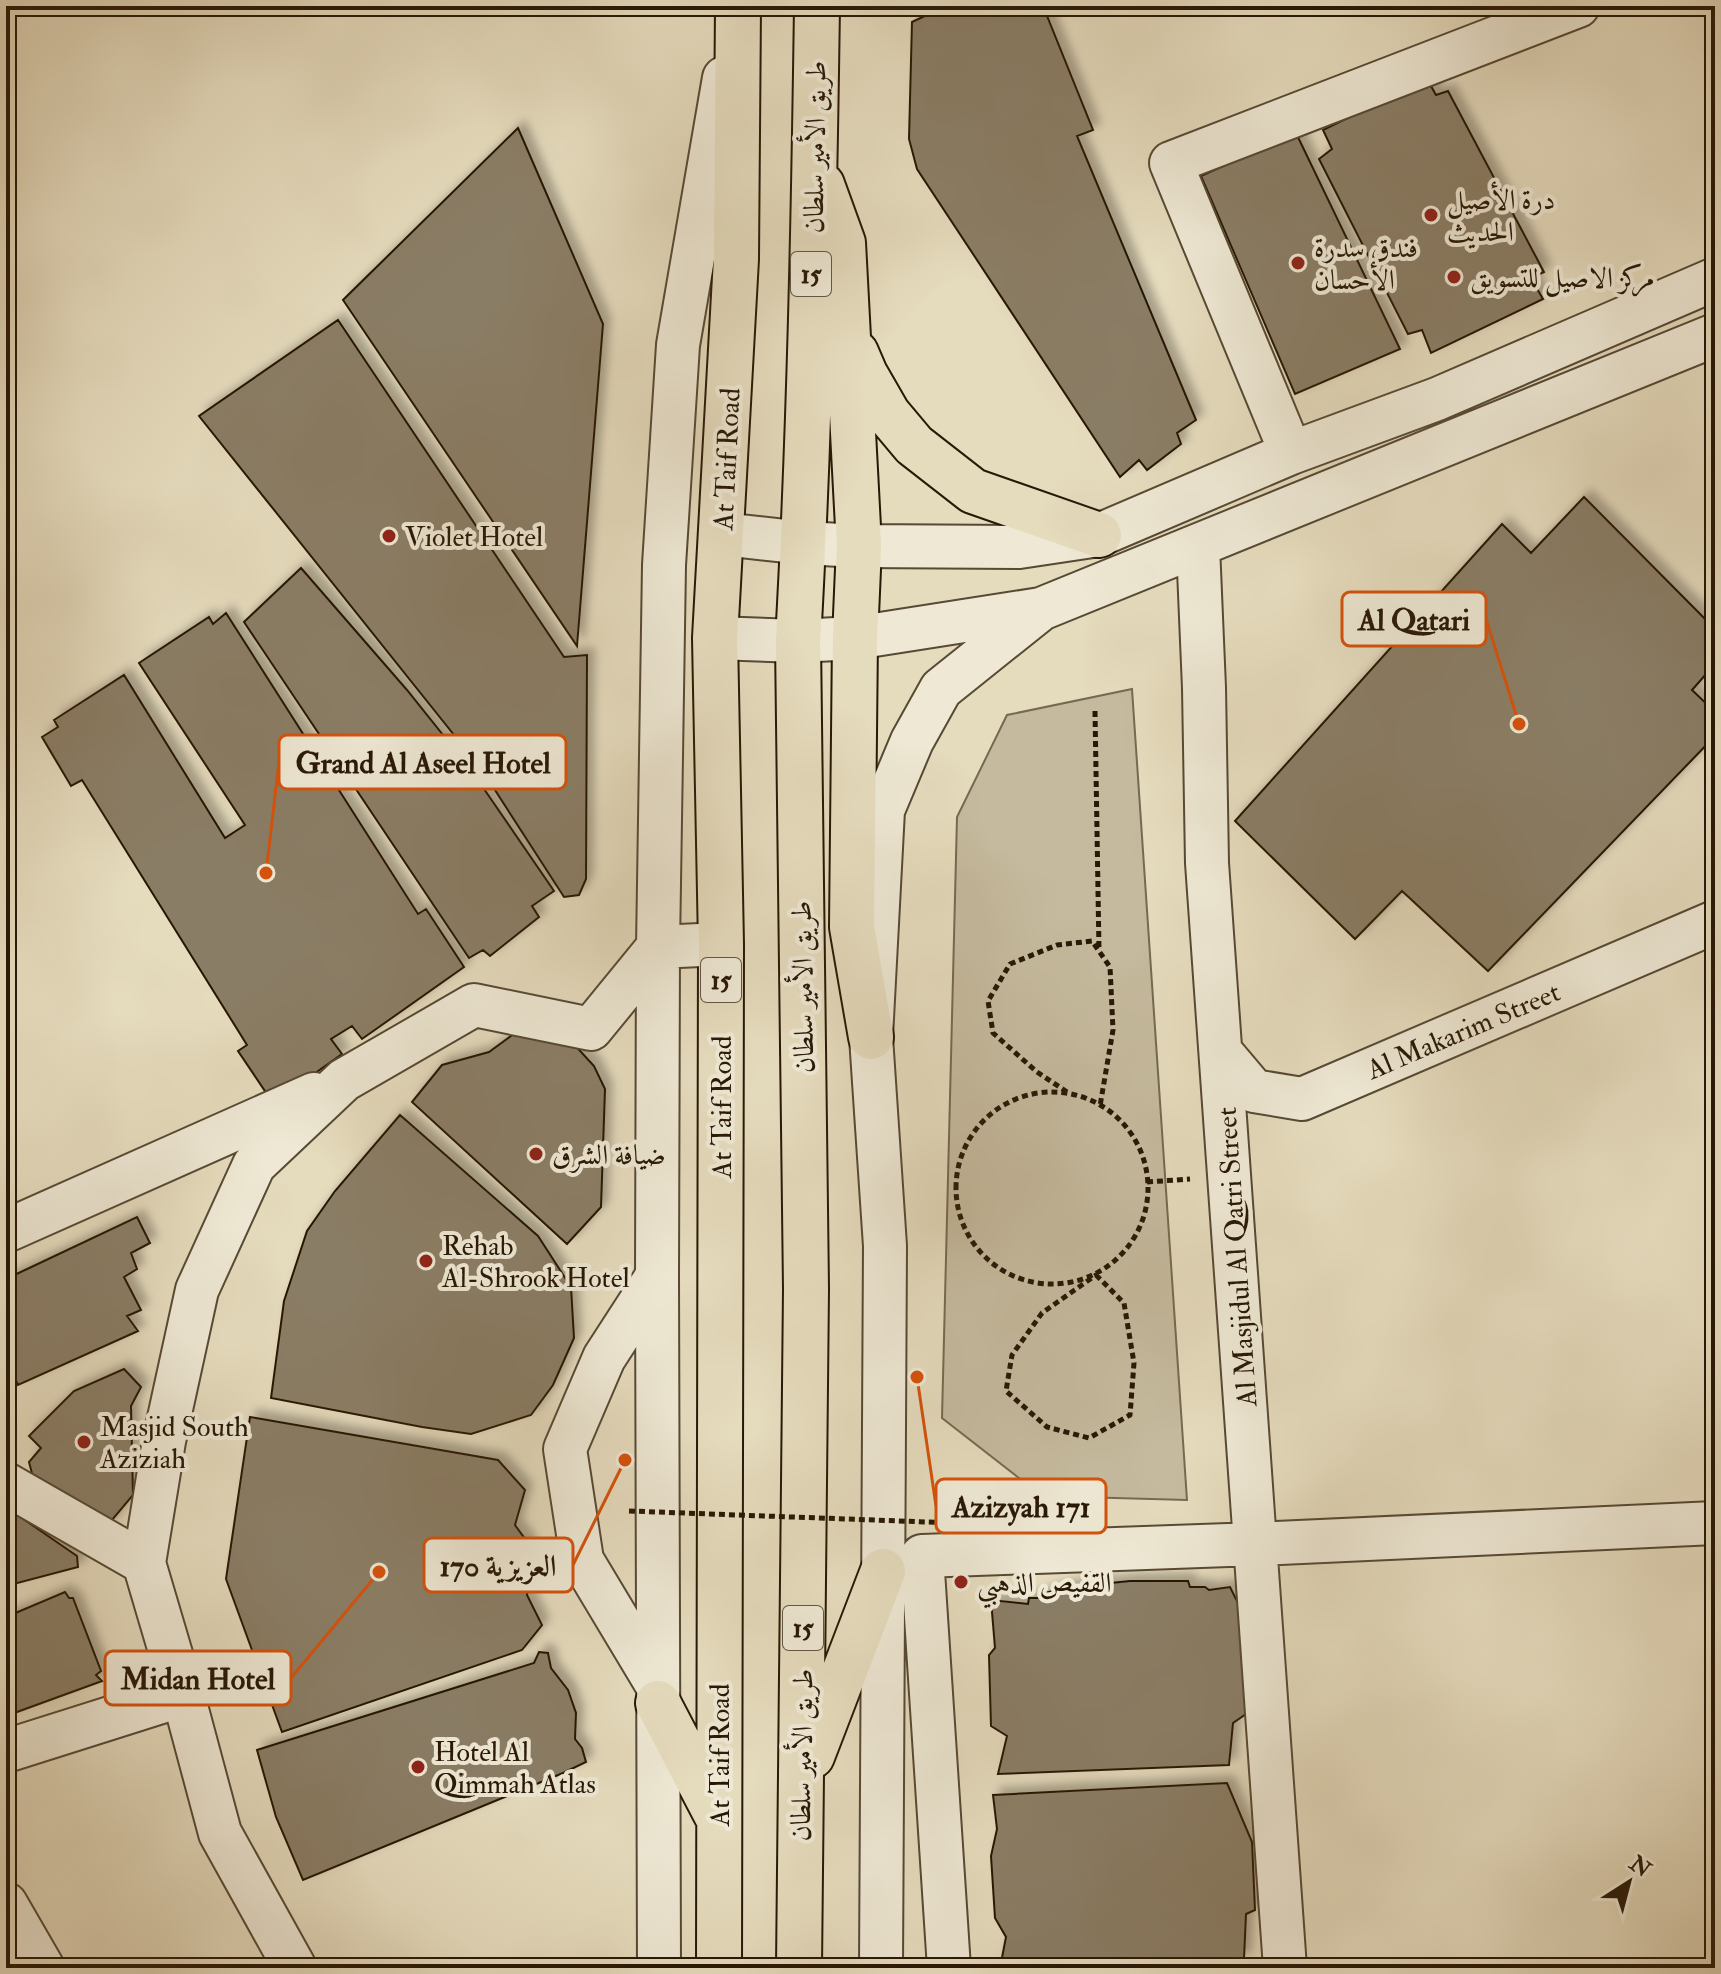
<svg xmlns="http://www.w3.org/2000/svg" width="1721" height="1974" font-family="'IM FELL Double Pica',Amiri,serif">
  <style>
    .green { fill: #c5ba9e; stroke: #766952; stroke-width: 2 }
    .building { fill: #8a7d65; stroke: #281806; stroke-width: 2; filter: url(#shadow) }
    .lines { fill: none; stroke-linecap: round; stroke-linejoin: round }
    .minor-casing { stroke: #574934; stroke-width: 46 }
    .highway-casing { stroke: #281806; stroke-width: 48 }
    .path { stroke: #281806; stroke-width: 5; stroke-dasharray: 6 4; stroke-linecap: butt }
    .minor { stroke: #eee8d4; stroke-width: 42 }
    .highway { stroke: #e5dbbd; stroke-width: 44 }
    .path-bridge { stroke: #281806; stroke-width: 5; stroke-dasharray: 6 4; stroke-linecap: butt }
    .poi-dot { fill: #8f2418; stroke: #eee8d4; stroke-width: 3 }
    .labels { text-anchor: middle; stroke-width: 8; stroke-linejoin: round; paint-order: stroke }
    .shield { fill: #eee8d4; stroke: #635644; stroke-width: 2 }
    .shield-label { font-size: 26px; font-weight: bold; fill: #281806 }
    .street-label { font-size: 28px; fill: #281806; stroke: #eee8d4 }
    .poi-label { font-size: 28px; fill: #281806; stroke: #eee8d4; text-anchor: start }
    .leader { fill: none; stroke: #d5520b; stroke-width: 3 }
    .callout-dot { fill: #d5520b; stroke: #eee8d4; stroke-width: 3 }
    .callout { fill: #eee8d4; stroke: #d5520b; stroke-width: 3 }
    .callout-label { font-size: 30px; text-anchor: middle; font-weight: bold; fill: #281806 }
  </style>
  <defs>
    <filter id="shadow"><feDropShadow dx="7" dy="-7" stdDeviation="4" flood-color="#0004"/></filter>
  </defs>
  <rect width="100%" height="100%" fill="#e5dbbd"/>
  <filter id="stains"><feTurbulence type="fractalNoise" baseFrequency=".0025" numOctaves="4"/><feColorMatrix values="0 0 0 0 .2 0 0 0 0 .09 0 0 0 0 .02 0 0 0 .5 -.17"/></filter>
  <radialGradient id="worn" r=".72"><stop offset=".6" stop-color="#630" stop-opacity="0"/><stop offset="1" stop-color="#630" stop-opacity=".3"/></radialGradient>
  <path class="green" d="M 1132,689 L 1187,1500 L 1042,1496 L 942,1418 L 957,817 L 1007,715 Z"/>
  <path class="building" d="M 946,6 L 1043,6 L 1093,130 L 1077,136 L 1196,420 L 1177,433 L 1181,444 L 1147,470 L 1139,460 L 1120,477 L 917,169 L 909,139 L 912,22 Z
    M 1427,79 L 1436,95 L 1448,91 L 1544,272 L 1531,278 L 1543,299 L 1431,353 L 1422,330 L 1408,334 L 1319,159 L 1332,149 L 1323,130 Z
    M 518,128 L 603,324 L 577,646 L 343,300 Z
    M 1296,133 L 1400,349 L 1295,394 L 1201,176 Z
    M 338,320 L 564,657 L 587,655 L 586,879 L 579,895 L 564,897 L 482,770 L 199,416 Z
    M 1584,497 L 1715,629 L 1715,664 L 1692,690 L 1715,712 L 1715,736 L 1488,971 L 1402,891 L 1355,939 L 1235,821 L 1502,524 L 1531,553 Z
    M 301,568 L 407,690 L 471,770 L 554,891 L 532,906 L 539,917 L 490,956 L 483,950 L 469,958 L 244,622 Z
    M 226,613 L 418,914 L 426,909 L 464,967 L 362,1039 L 352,1026 L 331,1039 L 342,1054 L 273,1103 L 238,1051 L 247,1045 L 82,780 L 71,786 L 42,737 L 58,727 L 54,720 L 124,675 L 225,838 L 245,825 L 139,663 L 209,617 L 213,624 Z
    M 515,1033 L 571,1041 L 594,1066 L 605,1089 L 601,1207 L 567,1244 L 412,1102 L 442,1065 L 489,1052 Z
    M 400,1115 L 538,1236 L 571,1287 L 574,1338 L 553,1385 L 531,1415 L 471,1434 L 422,1427 L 271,1398 L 284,1301 L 307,1231 L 335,1191 Z
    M 137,1217 L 150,1243 L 131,1253 L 137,1269 L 124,1277 L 141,1310 L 127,1316 L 138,1331 L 18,1385 L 6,1359 L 6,1279 Z
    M 124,1369 L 141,1387 L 131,1406 L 133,1495 L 107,1526 L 35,1485 L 29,1462 L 41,1448 L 29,1436 L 74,1391 Z
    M 250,1417 L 498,1460 L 525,1490 L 515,1525 L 528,1543 L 532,1565 L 527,1595 L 542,1625 L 522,1650 L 282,1732 L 226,1579 Z
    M 6,1507 L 77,1556 L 78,1567 L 6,1586 Z
    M 1130,1581 L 1188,1581 L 1190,1587 L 1205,1587 L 1209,1590 L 1230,1587 L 1238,1603 L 1246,1714 L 1233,1723 L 1229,1765 L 998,1774 L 1007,1736 L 991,1726 L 989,1655 L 995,1648 L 991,1600 L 1028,1604 L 1029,1598 L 1042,1598 L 1044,1593 L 1071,1587 Z
    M 65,1592 L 69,1598 L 73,1598 L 101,1671 L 96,1675 L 102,1681 L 6,1716 L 6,1617 Z
    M 539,1652 L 548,1653 L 551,1668 L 568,1690 L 576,1713 L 575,1739 L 582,1748 L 586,1762 L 563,1773 L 303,1880 L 276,1817 L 257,1750 L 534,1663 Z
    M 1227,1783 L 1252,1842 L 1255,1910 L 1246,1914 L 1244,1959 L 1000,1968 L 1006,1937 L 995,1918 L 991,1856 L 997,1829 L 993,1795 Z
    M 9,1949 L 21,1968 L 6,1968 L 6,1952 Z"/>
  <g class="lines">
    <g class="minor-casing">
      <path id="minor" d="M 1291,453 L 1171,163 L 1578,6
        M 722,534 L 804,543 L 859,546 L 1019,547 L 1099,535 L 1291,453 L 1437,399 L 1715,279
        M 1198,546 L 1204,688 L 1207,863 L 1285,1968
        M 715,638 L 798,641 L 855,638 L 1041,609 L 1715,335
        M 1221,1052 L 1254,1091 L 1302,1099 L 1715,922
        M 6,1231 L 314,1094
        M 6,1484 L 144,1563
        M 657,1685 L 582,1560 L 565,1449 L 604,1358 L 657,1276
        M 6,1751 L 183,1695
        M 6,1904 L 43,1968
        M 295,1968 L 220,1833 L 183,1695 L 144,1563 L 164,1441 L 197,1290 L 254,1165 L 344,1080 L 474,1005 L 591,1029 L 658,947 L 721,944
        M 659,1968 L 657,1276 L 658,947 L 664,565 L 678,345 L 724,78
        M 881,1968 L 885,1246 L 871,1037 L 883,810 L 912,741 L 941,689 L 1041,609
        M 949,1968 L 922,1556 L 1256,1544 L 1715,1523"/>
    </g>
    <g class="highway-casing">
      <path id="highway" d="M 822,185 L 843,243 L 859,546 L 855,638 L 852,927 L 871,1037
        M 856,353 L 865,374 L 888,414 L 914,445 L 973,491 L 1099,535
        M 658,1703 L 716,1814
        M 812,1756 L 883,1571
        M 719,1968 L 721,944 L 715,638 L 736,259 L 738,6
        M 799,1968 L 806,1289 L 798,641 C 810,429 814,217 817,6"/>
    </g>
    <path class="path" d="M 1095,711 L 1099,950
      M956 1188a96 96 0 1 1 192 0a96 96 0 1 1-192 0Z
      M 1067,1092 L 1037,1072 L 993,1033 L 988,1001 L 1010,964 L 1057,945 L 1092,941 L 1110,967 L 1113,1030 L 1100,1106
      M 1147,1182 L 1190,1179
      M 1096,1275 L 1124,1303 L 1134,1363 L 1130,1415 L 1089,1438 L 1047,1427 L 1006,1391 L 1012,1355 L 1042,1313 Z
      M 955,1518 L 956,1485 L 1037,1510"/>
    <use href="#minor" class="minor"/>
    <use href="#highway" class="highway"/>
    <path class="path-bridge" d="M 629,1511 L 955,1523"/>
  </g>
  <g class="poi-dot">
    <circle cx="1431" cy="215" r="8"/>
    <circle cx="1298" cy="263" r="8"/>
    <circle cx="1454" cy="277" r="8"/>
    <circle cx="389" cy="536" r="8"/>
    <circle cx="536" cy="1154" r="8"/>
    <circle cx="426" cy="1261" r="8"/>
    <circle cx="84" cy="1442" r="8"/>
    <circle cx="961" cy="1582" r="8"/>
    <circle cx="418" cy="1767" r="8"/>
  </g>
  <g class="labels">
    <g class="shield">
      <rect x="791" y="252" width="40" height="44" rx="6"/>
      <rect x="701" y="958" width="40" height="44" rx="6"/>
      <rect x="783" y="1606" width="40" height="44" rx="6"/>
    </g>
    <g class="shield-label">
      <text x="811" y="283">15</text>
      <text x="721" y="989">15</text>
      <text x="803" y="1637">15</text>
    </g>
    <g class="street-label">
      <text transform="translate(814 147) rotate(-89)" y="10">طريق الأمير سلطان</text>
      <text transform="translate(726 459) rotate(-87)" y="10">At Taif Road</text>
      <text transform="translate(802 987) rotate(-91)" y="10">طريق الأمير سلطان</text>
      <text transform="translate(1463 1030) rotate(-23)" y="10">Al Makarim Street</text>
      <text transform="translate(721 1107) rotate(-90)" y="10">At Taif Road</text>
      <text transform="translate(1236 1257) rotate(-94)" y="10">Al Masjidul Al Qatri Street</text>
      <text transform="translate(719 1755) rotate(-90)" y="10">At Taif Road</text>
      <text transform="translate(801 1755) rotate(-89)" y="10">طريق الأمير سلطان</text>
    </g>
    <g class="poi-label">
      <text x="1447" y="209">درة الأصيل<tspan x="1447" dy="32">الحديث</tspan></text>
      <text x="1314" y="257">فندق سدرة<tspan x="1314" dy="32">الأحسان</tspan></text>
      <text x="1470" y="287">مركز الاصيل للتسويق</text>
      <text x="405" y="546">Violet Hotel</text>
      <text x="552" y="1164">ضيافة الشرق</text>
      <text x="442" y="1255">Rehab<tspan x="442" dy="32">Al-Shrook Hotel</tspan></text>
      <text x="100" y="1436">Masjid South<tspan x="100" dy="32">Aziziah</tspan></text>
      <text x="977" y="1592">القفيص الذهبي</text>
      <text x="434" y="1761">Hotel Al<tspan x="434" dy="32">Qimmah Atlas</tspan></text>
    </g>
  </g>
  <path class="leader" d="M1519 724L1486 619M266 873L279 762M917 1377L936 1506M625 1460L573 1565M379 1572L291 1678"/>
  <g class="callout-dot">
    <circle cx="1519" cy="724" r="8"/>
    <circle cx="266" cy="873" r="8"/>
    <circle cx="917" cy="1377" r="8"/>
    <circle cx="625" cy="1460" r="8"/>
    <circle cx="379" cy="1572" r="8"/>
  </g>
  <g class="callout">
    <rect x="1342" y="592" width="144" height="54" rx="8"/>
    <rect x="279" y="735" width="287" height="54" rx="8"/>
    <rect x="936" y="1479" width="170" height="54" rx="8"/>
    <rect x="424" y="1538" width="149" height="54" rx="8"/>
    <rect x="105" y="1651" width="186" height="54" rx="8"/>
  </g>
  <g class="callout-label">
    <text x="1414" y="630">Al Qatari</text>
    <text x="423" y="773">Grand Al Aseel Hotel</text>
    <text x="1021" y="1517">Azizyah 171</text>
    <text x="498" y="1576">العزيزية 170</text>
    <text x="198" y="1689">Midan Hotel</text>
  </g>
  <rect width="1721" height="1974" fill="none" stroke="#e5dbbd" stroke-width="32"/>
  <rect x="8" y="8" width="1705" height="1958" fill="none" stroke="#281806" stroke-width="4"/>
  <rect x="16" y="16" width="1689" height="1942" fill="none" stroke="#281806" stroke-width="2"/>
  <g transform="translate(1629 1882) rotate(36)" stroke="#eee8d4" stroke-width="6" paint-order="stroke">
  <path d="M0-6L14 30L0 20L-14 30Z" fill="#281806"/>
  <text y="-12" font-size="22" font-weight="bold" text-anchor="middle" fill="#281806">N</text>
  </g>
  <rect width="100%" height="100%" filter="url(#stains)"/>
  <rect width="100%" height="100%" fill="url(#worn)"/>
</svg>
